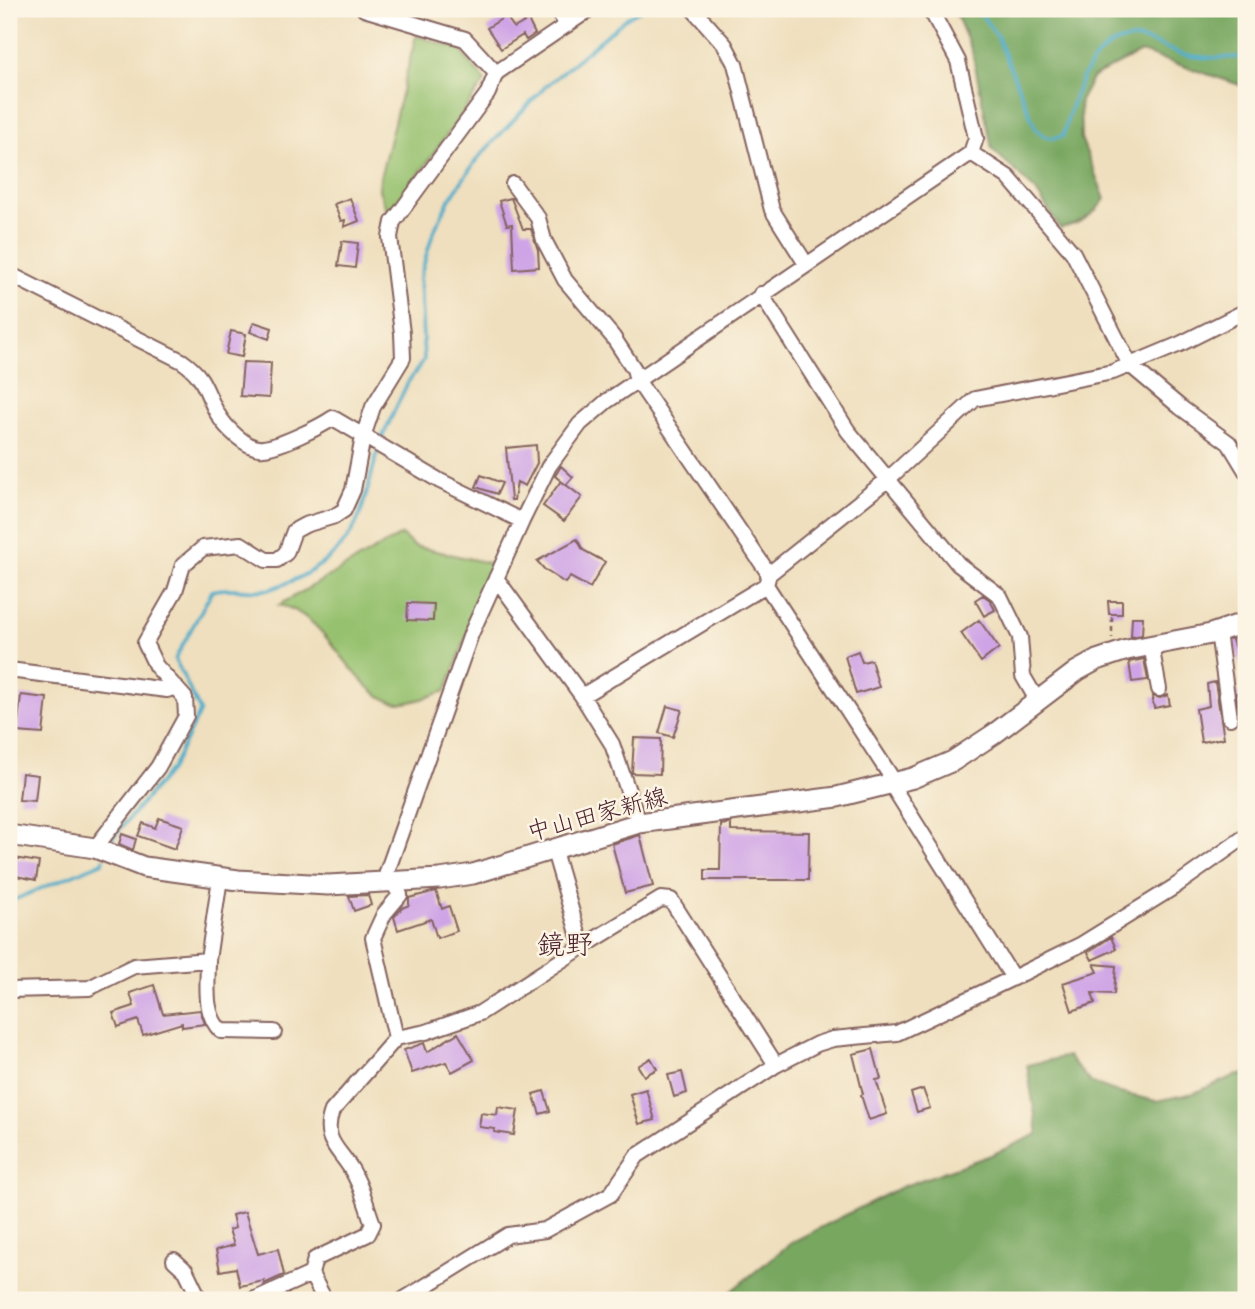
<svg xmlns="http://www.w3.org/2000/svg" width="1255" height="1309" font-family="'Playpen Sans','Klee One',sans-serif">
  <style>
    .green { fill: #96c16e; stroke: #70704c; stroke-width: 2 }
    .forest { fill: #78a761; stroke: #616346; stroke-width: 2 }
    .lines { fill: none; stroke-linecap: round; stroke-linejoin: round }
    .stream { stroke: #49aac9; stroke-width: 3.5 }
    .building { fill: #cfa4e6 }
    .minor-casing { stroke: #84625e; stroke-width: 18 }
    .secondary-casing { stroke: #84625e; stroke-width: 23 }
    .path { stroke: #84625e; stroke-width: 2.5; stroke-dasharray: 5 5; stroke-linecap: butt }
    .minor { stroke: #fff; stroke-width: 14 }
    .secondary { stroke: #fff; stroke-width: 19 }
    .labels { text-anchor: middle; stroke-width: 5; stroke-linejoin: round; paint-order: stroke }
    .street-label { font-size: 24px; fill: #4a1f2b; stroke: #fcf5e5 }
    .quarter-label { font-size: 28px; fill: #4a1f2b; stroke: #fcf5e5 }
  </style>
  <rect width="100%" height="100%" fill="#fcf5e5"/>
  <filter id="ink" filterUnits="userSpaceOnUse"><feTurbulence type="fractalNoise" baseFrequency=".0143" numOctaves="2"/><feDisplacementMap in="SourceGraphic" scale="14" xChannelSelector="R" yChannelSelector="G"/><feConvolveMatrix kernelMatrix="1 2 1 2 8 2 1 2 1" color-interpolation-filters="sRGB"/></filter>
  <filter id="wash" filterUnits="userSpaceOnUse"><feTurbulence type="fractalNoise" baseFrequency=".00686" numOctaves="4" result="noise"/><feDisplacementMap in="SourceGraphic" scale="28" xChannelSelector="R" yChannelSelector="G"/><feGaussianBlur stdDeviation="1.57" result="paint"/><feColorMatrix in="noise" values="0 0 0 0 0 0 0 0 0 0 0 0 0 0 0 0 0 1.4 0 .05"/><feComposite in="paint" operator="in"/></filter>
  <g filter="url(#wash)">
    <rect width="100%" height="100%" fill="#efdfbe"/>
    <path class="green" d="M 416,36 L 459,49 L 485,81 L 389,216 L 379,190 L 380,178 Z
      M 401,535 L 414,546 L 493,564 L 446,691 C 432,695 413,704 399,703 C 355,700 329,613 279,605 Z"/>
    <path class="forest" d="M 954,9 L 1246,9 L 1246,87 L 1141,52 L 1093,77 L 1080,101 L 1081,138 L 1105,199 C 1094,215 1079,225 1060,228 L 1036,191 L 992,149 L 972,51 Z
      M 1068,1056 L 1090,1082 L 1120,1093 L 1156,1101 L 1194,1093 L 1234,1076 L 1246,1074 L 1246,1300 L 720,1300 L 792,1242 L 901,1187 L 991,1155 L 1038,1134 L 1027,1065 Z"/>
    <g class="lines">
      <path class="stream" d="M 977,9 L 997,36 L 1036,129 C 1046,138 1050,140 1063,136 C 1072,100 1088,39 1135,39 C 1150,39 1167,50 1182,54 C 1202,59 1225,58 1246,57
        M 380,442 L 408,382 L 424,360 L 420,277 L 433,233 L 449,200 L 477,159 L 545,87 L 629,16 L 642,9
        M 110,845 L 113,837 L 172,768 L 200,711 L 175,659 L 212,591 C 231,585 251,594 270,589 C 307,578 345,554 359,517 C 367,496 372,472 378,450
        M 9,902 L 103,862 L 104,859"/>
    </g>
    <g id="blocks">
      <path class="building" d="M 506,16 L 514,28 L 528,20 L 535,34 L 526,40 L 523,35 L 501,49 L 487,28 Z
        M 350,198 L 359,221 L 344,227 L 345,220 L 341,221 L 334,204 Z
        M 511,198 L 523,229 L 531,229 L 538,250 L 539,267 L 514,269 L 512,224 L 507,225 L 499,201 Z
        M 342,241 L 358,243 L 355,268 L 338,266 Z
        M 254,322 L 272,328 L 269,339 L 250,332 Z
        M 231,331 L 246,334 L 242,357 L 226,354 Z
        M 243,362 L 271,363 L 269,398 L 240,396 Z
        M 536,445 L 537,463 L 525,486 L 517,482 L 514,500 L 511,500 L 506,448 Z
        M 561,466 L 573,477 L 566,485 L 555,476 Z
        M 481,475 L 502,483 L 497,494 L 476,487 Z
        M 561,481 L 582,497 L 564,521 L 543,506 Z
        M 577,539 L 583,550 L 605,562 L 590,588 L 570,577 L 565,583 L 545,570 L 537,561 Z
        M 983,595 L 990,600 L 995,610 L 984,616 L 975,600 Z
        M 1108,601 L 1122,601 L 1122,614 L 1109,614 Z
        M 408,603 L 434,604 L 433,621 L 407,620 Z
        M 1132,617 L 1143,617 L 1142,635 L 1131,637 Z
        M 979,620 L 999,648 L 981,662 L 961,633 Z
        M 1245,635 L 1246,639 L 1245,675 L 1232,640 Z
        M 858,651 L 862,662 L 871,660 L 879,687 L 856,694 L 845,656 Z
        M 1144,659 L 1148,680 L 1132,682 L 1129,662 Z
        M 1215,682 L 1224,738 L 1201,742 L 1196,709 L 1209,706 L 1207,684 Z
        M 1246,691 L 1246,711 L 1239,713 L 1236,693 Z
        M 21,695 L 47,698 L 43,734 L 17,732 Z
        M 1168,695 L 1170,705 L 1154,708 L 1152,696 L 1160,698 Z
        M 667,706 L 682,710 L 673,737 L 659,733 Z
        M 634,738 L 661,739 L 660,774 L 632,773 Z
        M 22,773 L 38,775 L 35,801 L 19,800 Z
        M 159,818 L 183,826 L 175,849 L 138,836 L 143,823 L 155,828 Z
        M 731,823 L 731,831 L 809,832 L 808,880 L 705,880 L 705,870 L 720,870 L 721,825 Z
        M 122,834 L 136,839 L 133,850 L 119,844 Z
        M 640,835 L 653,886 L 625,893 L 612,844 Z
        M 14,858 L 39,862 L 36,880 L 11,875 Z
        M 436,891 L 442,909 L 449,906 L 457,931 L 437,938 L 431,919 L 398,930 L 394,917 L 402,908 L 409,905 L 409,898 Z
        M 368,895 L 371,905 L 354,911 L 349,896 Z
        M 1111,937 L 1116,949 L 1092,960 L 1088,952 Z
        M 1094,964 L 1116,966 L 1114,994 L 1092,993 L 1095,1003 L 1072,1011 L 1063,983 L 1098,972 Z
        M 154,985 L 163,1014 L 200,1010 L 205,1024 L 182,1027 L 182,1023 L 143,1035 L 138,1020 L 118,1027 L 113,1013 L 134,1006 L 130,993 Z
        M 458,1033 L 474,1060 L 452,1072 L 446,1062 L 412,1073 L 404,1050 L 424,1043 L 427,1052 Z
        M 873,1049 L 881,1079 L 876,1080 L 887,1114 L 869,1120 L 861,1095 L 863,1094 L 853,1054 Z
        M 651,1058 L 657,1069 L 644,1076 L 638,1066 Z
        M 682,1072 L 687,1093 L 674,1097 L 668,1075 Z
        M 646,1089 L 655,1120 L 639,1124 L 630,1094 Z
        M 923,1089 L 930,1108 L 917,1112 L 911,1093 Z
        M 544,1091 L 550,1111 L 540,1114 L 533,1094 Z
        M 498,1107 L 518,1110 L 514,1135 L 494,1132 L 495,1129 L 479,1127 L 481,1113 L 497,1115 Z
        M 245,1212 L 258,1254 L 278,1249 L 284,1275 L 264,1284 L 264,1281 L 240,1286 L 236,1268 L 220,1271 L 216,1250 L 234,1245 L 229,1230 L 235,1228 L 232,1215 Z"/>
    </g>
  </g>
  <g filter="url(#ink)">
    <use href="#blocks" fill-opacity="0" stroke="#84625e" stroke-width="2"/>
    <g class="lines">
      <g class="minor-casing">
        <path id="minor" d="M 364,9 L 465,39 L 496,73
          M 557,9 L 567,25
          M 693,9 L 725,45 L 735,64 L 772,210 L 806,264
          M 971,153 L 1008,177 L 1073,253 L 1130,365 L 1180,407 L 1229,443 L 1246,471
          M 513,184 L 538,218 L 544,240 L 565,280 L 613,337 L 634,369 L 637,380 L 769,574
          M 9,274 L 182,361 C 206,378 204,389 217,413 C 225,427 247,450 263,448 C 279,447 320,427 333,418 L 440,481 L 522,521
          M 761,294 L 848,431 L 958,564 L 1000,596 L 1020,637 L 1023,676 L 1037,700
          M 496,578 L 582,696 L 612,744 L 639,823
          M 766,585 L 890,775 L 891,784 L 1013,978
          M 1218,632 L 1230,718
          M 1151,645 L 1159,689
          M 9,670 L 167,690 L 176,687
          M 582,696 L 766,585 L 769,574 L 887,480 L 975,399 L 1113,372 L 1180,344 L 1246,311
          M 95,848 L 158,767 L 186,716 L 185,698 L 156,666 L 145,643 L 175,591 L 183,565 L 203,548 L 241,544 L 266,560 L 277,560 L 286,553 L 294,531 L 305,525 L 335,516 L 344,510 L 353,490 L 363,437 L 373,407 L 403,358 L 402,333 L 390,237 L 393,222 L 488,93 L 496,73 L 590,9
          M 582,947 L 661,899 L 671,900 L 776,1065
          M 208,960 C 208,984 203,1014 221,1031 L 274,1032
          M 9,990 L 89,988 L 134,966 L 208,960 L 220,878
          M 396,1038 L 426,1032 L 480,1013 L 582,947 L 554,851
          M 174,1260 L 186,1271 L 200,1300
          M 253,1300 L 311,1274
          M 325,1300 L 311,1274 L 315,1259 L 368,1234 L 373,1224 C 367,1208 363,1191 355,1176 C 343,1150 320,1143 332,1111 L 396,1038 L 373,938 L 384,914 L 400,895 L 387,872 L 471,634 L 522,521 L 549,466 L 580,424 L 607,401 L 971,153 L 976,138 L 958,61 L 934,16 L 927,9
          M 403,1300 L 508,1235 L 545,1230 L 611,1194 L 637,1156 L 776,1065 L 817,1044 L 833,1039 L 897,1033 L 1013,978 L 1082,944 L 1174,887 L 1246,836"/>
      </g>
      <g class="secondary-casing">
        <path id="secondary" d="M 9,835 L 95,848 L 144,867 L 238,880 L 328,885 L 440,879 L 473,874 L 639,823 L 837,797 L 913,778 L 953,761 L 994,734 L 1077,671 L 1097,660 L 1127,650 L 1211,634 L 1246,622"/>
      </g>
      <path class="path" d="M 1112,617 L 1112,638"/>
      <use href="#minor" class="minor"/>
      <use href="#secondary" class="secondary"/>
    </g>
  </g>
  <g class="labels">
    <g class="street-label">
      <text transform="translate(597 814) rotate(-15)" y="8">中山田家新線</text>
    </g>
    <g class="quarter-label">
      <text x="565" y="954">鏡野</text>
    </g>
  </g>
  <rect width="1255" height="1309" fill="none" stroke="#fcf5e5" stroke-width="35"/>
</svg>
